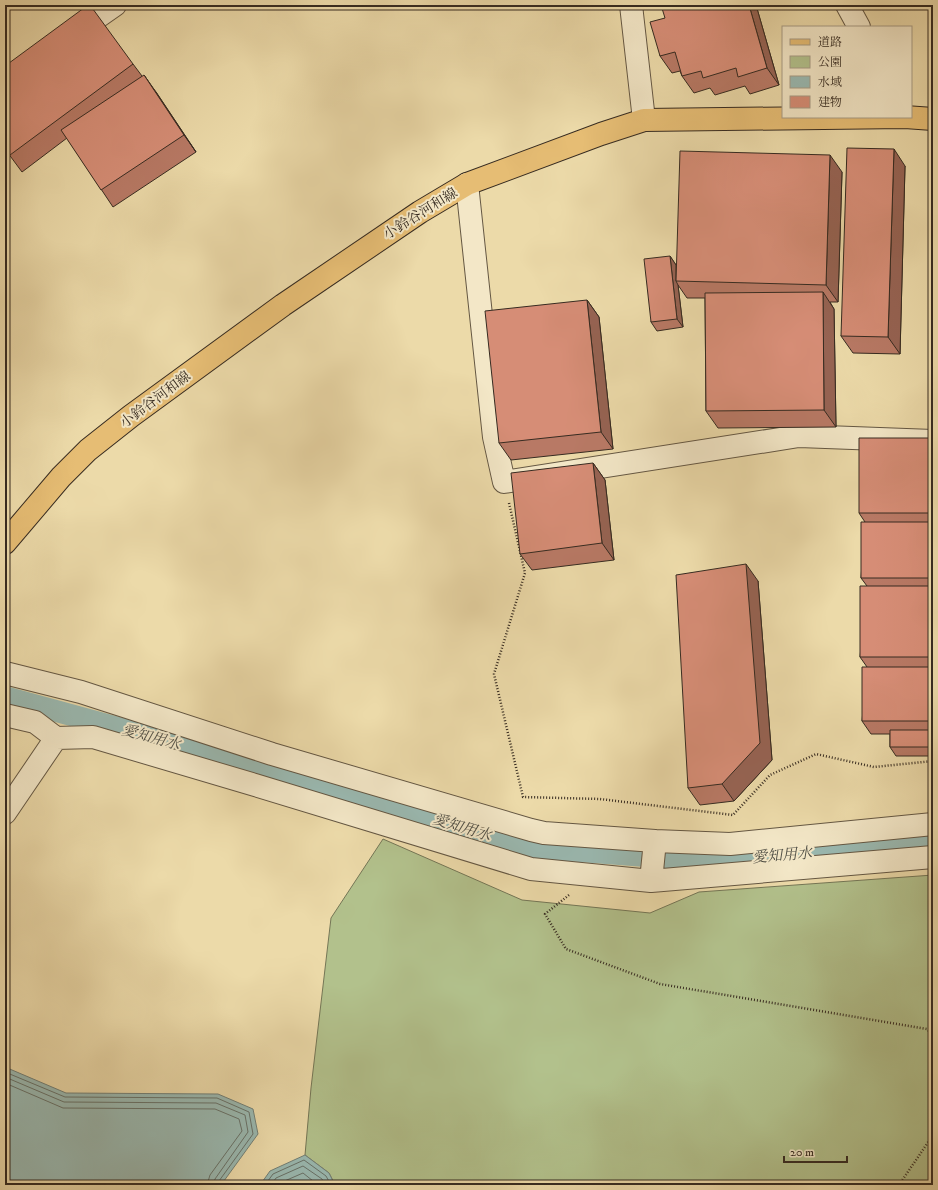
<svg xmlns="http://www.w3.org/2000/svg" width="938" height="1190" font-family="'IM FELL DW Pica','Noto Serif JP',serif">
  <style>
    .green { fill: #b2c18c; stroke: #747656 }
    .water { fill: #9ab9b1; stroke: #728077 }
    .lines { fill: none; stroke-linecap: round; stroke-linejoin: round }
    .shore { stroke: #687269; stroke-width: 1 }
    .canal { stroke: #9ab9b1; stroke-width: 22 }
    .minor-casing { stroke: #645743; stroke-width: 24 }
    .major-casing { stroke: #362b21; stroke-width: 24 }
    .path { stroke: #362b21; stroke-width: 2.5; stroke-dasharray: 1 2; stroke-linecap: butt }
    .minor { stroke: #f3e7c7; stroke-width: 22 }
    .major { stroke: #e6bd74; stroke-width: 22 }
    .wall { fill: #b87965; stroke: #362b21 }
    .shaded-wall { fill: #966353; stroke: #362b21 }
    .building { fill: #d68d76; stroke: #362b21 }
    .labels { text-anchor: middle; stroke-width: 4; stroke-linejoin: round; paint-order: stroke }
    .street-label { font-size: 14px; fill: #362b21; stroke: #f3e7c7 }
    .water-label { font-size: 15px; font-style: italic; fill: #4f4e45; stroke: #f3e7c7 }
  </style>
  <rect width="100%" height="100%" fill="#ecdaa9"/>
  <filter id="stains"><feTurbulence type="fractalNoise" baseFrequency=".005" numOctaves="4"/><feColorMatrix values="0 0 0 0 .2 0 0 0 0 .09 0 0 0 0 .02 0 0 0 .5 -.17"/></filter>
  <radialGradient id="worn" r=".72"><stop offset=".6" stop-color="#630" stop-opacity="0"/><stop offset="1" stop-color="#630" stop-opacity=".3"/></radialGradient>
  <path class="green" d="M 383,839 L 522,900 L 650,913 L 699,892 L 933,875 L 933,1185 L 335,1185 L 329,1173 L 305,1155 L 311,1088 L 331,918 Z"/>
  <path class="water" d="M 5,1067 L 66,1093 L 218,1094 L 253,1109 L 258,1134 L 221,1185 L 5,1185 Z
    M 305,1155 L 329,1173 L 335,1185 L 260,1185 L 270,1171 Z"/>
  <g class="lines">
    <path class="shore" d="M 5,1072 L 65,1097 L 217,1098 L 249,1112 L 253,1134 L 219,1181 L 218,1185
      M 5,1077 L 64,1102 L 216,1103 L 245,1115 L 248,1132 L 215,1179 L 213,1185
      M 5,1083 L 63,1108 L 215,1109 L 239,1119 L 242,1131 L 210,1175 L 207,1185
      M 265,1185 L 273,1174 L 304,1160 L 326,1176 L 331,1185
      M 271,1185 L 276,1178 L 303,1166 L 322,1179 L 325,1185
      M 278,1185 L 280,1183 L 303,1173 L 318,1185"/>
    <path class="canal" d="M 5,697 L 276,771 L 527,847 L 672,858 L 726,860 L 933,842"/>
    <g class="minor-casing">
      <path id="minor" d="M 631,5 L 644,120
        M 847,5 L 859,27
        M 75,33 L 115,5
        M 467,184 L 494,437 L 504,482 L 799,436 L 933,441
        M 5,673 L 81,692 L 272,754 L 531,830 L 544,833 L 655,841 L 730,844 L 933,824
        M 5,715 L 35,722 L 56,738 L 93,737 L 255,785 L 531,869 L 651,881 L 933,857
        M 5,813 L 56,738
        M 651,881 L 655,841"/>
    </g>
    <g class="major-casing">
      <path id="major" d="M 5,543 L 61,477 L 88,450 L 131,416 L 283,305 L 420,212 L 467,184 L 601,134 L 644,120 L 905,117 L 933,119"/>
    </g>
    <path class="path" d="M 509,503 L 525,573 L 494,674 L 523,797 L 600,799 L 733,815 L 770,775 L 816,754 L 874,767 L 933,761
      M 569,895 L 545,914 L 566,949 L 660,984 L 927,1029 L 933,1035
      M 899,1185 L 933,1135"/>
    <use href="#minor" class="minor"/>
    <use href="#major" class="major"/>
  </g>
  <path class="wall" d="M 756,5 L 779,85 L 750,94 L 745,86 L 715,95 L 710,88 L 694,93 L 682,76 L 680,71 L 672,73 L 660,56 L 665,18 Z
    M 133,64 L 142,76 L 156,92 L 196,152 L 113,207 L 67,138 L 22,172 L 5,149 L 5,66 Z
    M 905,166 L 900,354 L 853,353 L 841,336 Z
    M 842,172 L 838,302 L 830,302 L 834,309 L 836,427 L 718,428 L 706,411 L 705,298 L 687,298 L 678,285 L 683,327 L 657,331 L 651,322 L 670,256 L 676,265 Z
    M 587,300 L 599,317 L 613,449 L 511,460 L 499,443 Z
    M 933,438 L 933,756 L 896,756 L 890,747 L 890,734 L 871,734 L 862,721 L 867,667 L 860,657 L 867,586 L 861,578 L 865,522 L 859,513 Z
    M 593,463 L 605,480 L 614,560 L 532,570 L 520,554 Z
    M 758,581 L 772,760 L 734,801 L 700,805 L 688,788 Z"/>
  <path class="shaded-wall" d="M 749,5 L 756,5 L 779,85 L 767,68 Z
    M 144,75 L 156,92 L 196,152 L 184,135 Z
    M 894,149 L 905,166 L 900,354 L 888,337 Z
    M 830,155 L 842,172 L 838,302 L 826,285 Z
    M 670,256 L 676,265 L 676,281 L 678,285 L 683,327 L 677,319 Z
    M 823,292 L 834,309 L 836,427 L 824,410 Z
    M 587,300 L 599,317 L 613,449 L 601,432 Z
    M 593,463 L 605,480 L 614,560 L 602,543 Z
    M 746,564 L 758,581 L 772,760 L 734,801 L 722,784 Z"/>
  <path class="building" d="M 88,5 L 90,5 L 133,64 L 10,155 L 5,148 L 5,66 Z
    M 661,5 L 749,5 L 767,68 L 738,77 L 736,68 L 703,78 L 701,71 L 682,76 L 675,52 L 660,56 L 650,22 L 665,18 Z
    M 144,75 L 184,135 L 101,190 L 61,130 Z
    M 847,148 L 894,149 L 888,337 L 841,336 Z
    M 680,151 L 830,155 L 826,285 L 676,281 Z
    M 670,256 L 677,319 L 651,322 L 644,259 Z
    M 823,292 L 824,410 L 706,411 L 705,293 Z
    M 587,300 L 601,432 L 499,443 L 485,311 Z
    M 859,438 L 933,438 L 933,513 L 859,513 Z
    M 593,463 L 602,543 L 520,554 L 511,473 Z
    M 861,522 L 933,522 L 933,578 L 861,578 Z
    M 746,564 L 760,743 L 722,784 L 688,788 L 676,575 Z
    M 860,586 L 933,586 L 933,657 L 860,657 Z
    M 862,667 L 933,667 L 933,721 L 862,721 Z
    M 890,730 L 933,730 L 933,747 L 890,747 Z"/>
  <g class="labels">
    <g class="street-label">
      <text transform="translate(420 213) rotate(-32)" y="5">小鈴谷河和線</text>
      <text transform="translate(155 399) rotate(-37)" y="5">小鈴谷河和線</text>
    </g>
    <g class="water-label">
      <text transform="translate(151 737) rotate(15)" y="5">愛知用水</text>
      <text transform="translate(462 827) rotate(17)" y="5">愛知用水</text>
      <text transform="translate(782 855) rotate(-5)" y="5">愛知用水</text>
    </g>
  </g>
  <rect width="938" height="1190" fill="none" stroke="#ecdaa9" stroke-width="20"/>
  <rect x="6" y="6" width="926" height="1178" fill="none" stroke="#362b21" stroke-width="2"/>
  <rect x="10" y="10" width="918" height="1170" fill="none" stroke="#362b21"/>
  <rect x="782" y="26" width="130" height="92" fill="#f3e7c7" stroke="#a79c85"/>
  <rect x="790" y="39" width="20" height="6" fill="#e6bd74" stroke="#a79c85"/>
  <text x="818" y="46" font-size="12" fill="#362b21">道路</text>
  <rect x="790" y="56" width="20" height="12" fill="#b2c18c" stroke="#a79c85"/>
  <text x="818" y="66" font-size="12" fill="#362b21">公園</text>
  <rect x="790" y="76" width="20" height="12" fill="#9ab9b1" stroke="#a79c85"/>
  <text x="818" y="86" font-size="12" fill="#362b21">水域</text>
  <rect x="790" y="96" width="20" height="12" fill="#d68d76" stroke="#a79c85"/>
  <text x="818" y="106" font-size="12" fill="#362b21">建物</text>
  <path d="M784 1156v6h63v-6" fill="none" stroke="#362b21" stroke-width="2"/>
  <text x="790" y="1156" font-size="12" fill="#362b21" stroke="#f3e7c7" stroke-width="3" paint-order="stroke">20 m</text>
  <rect width="100%" height="100%" filter="url(#stains)"/>
  <rect width="100%" height="100%" fill="url(#worn)"/>
</svg>
